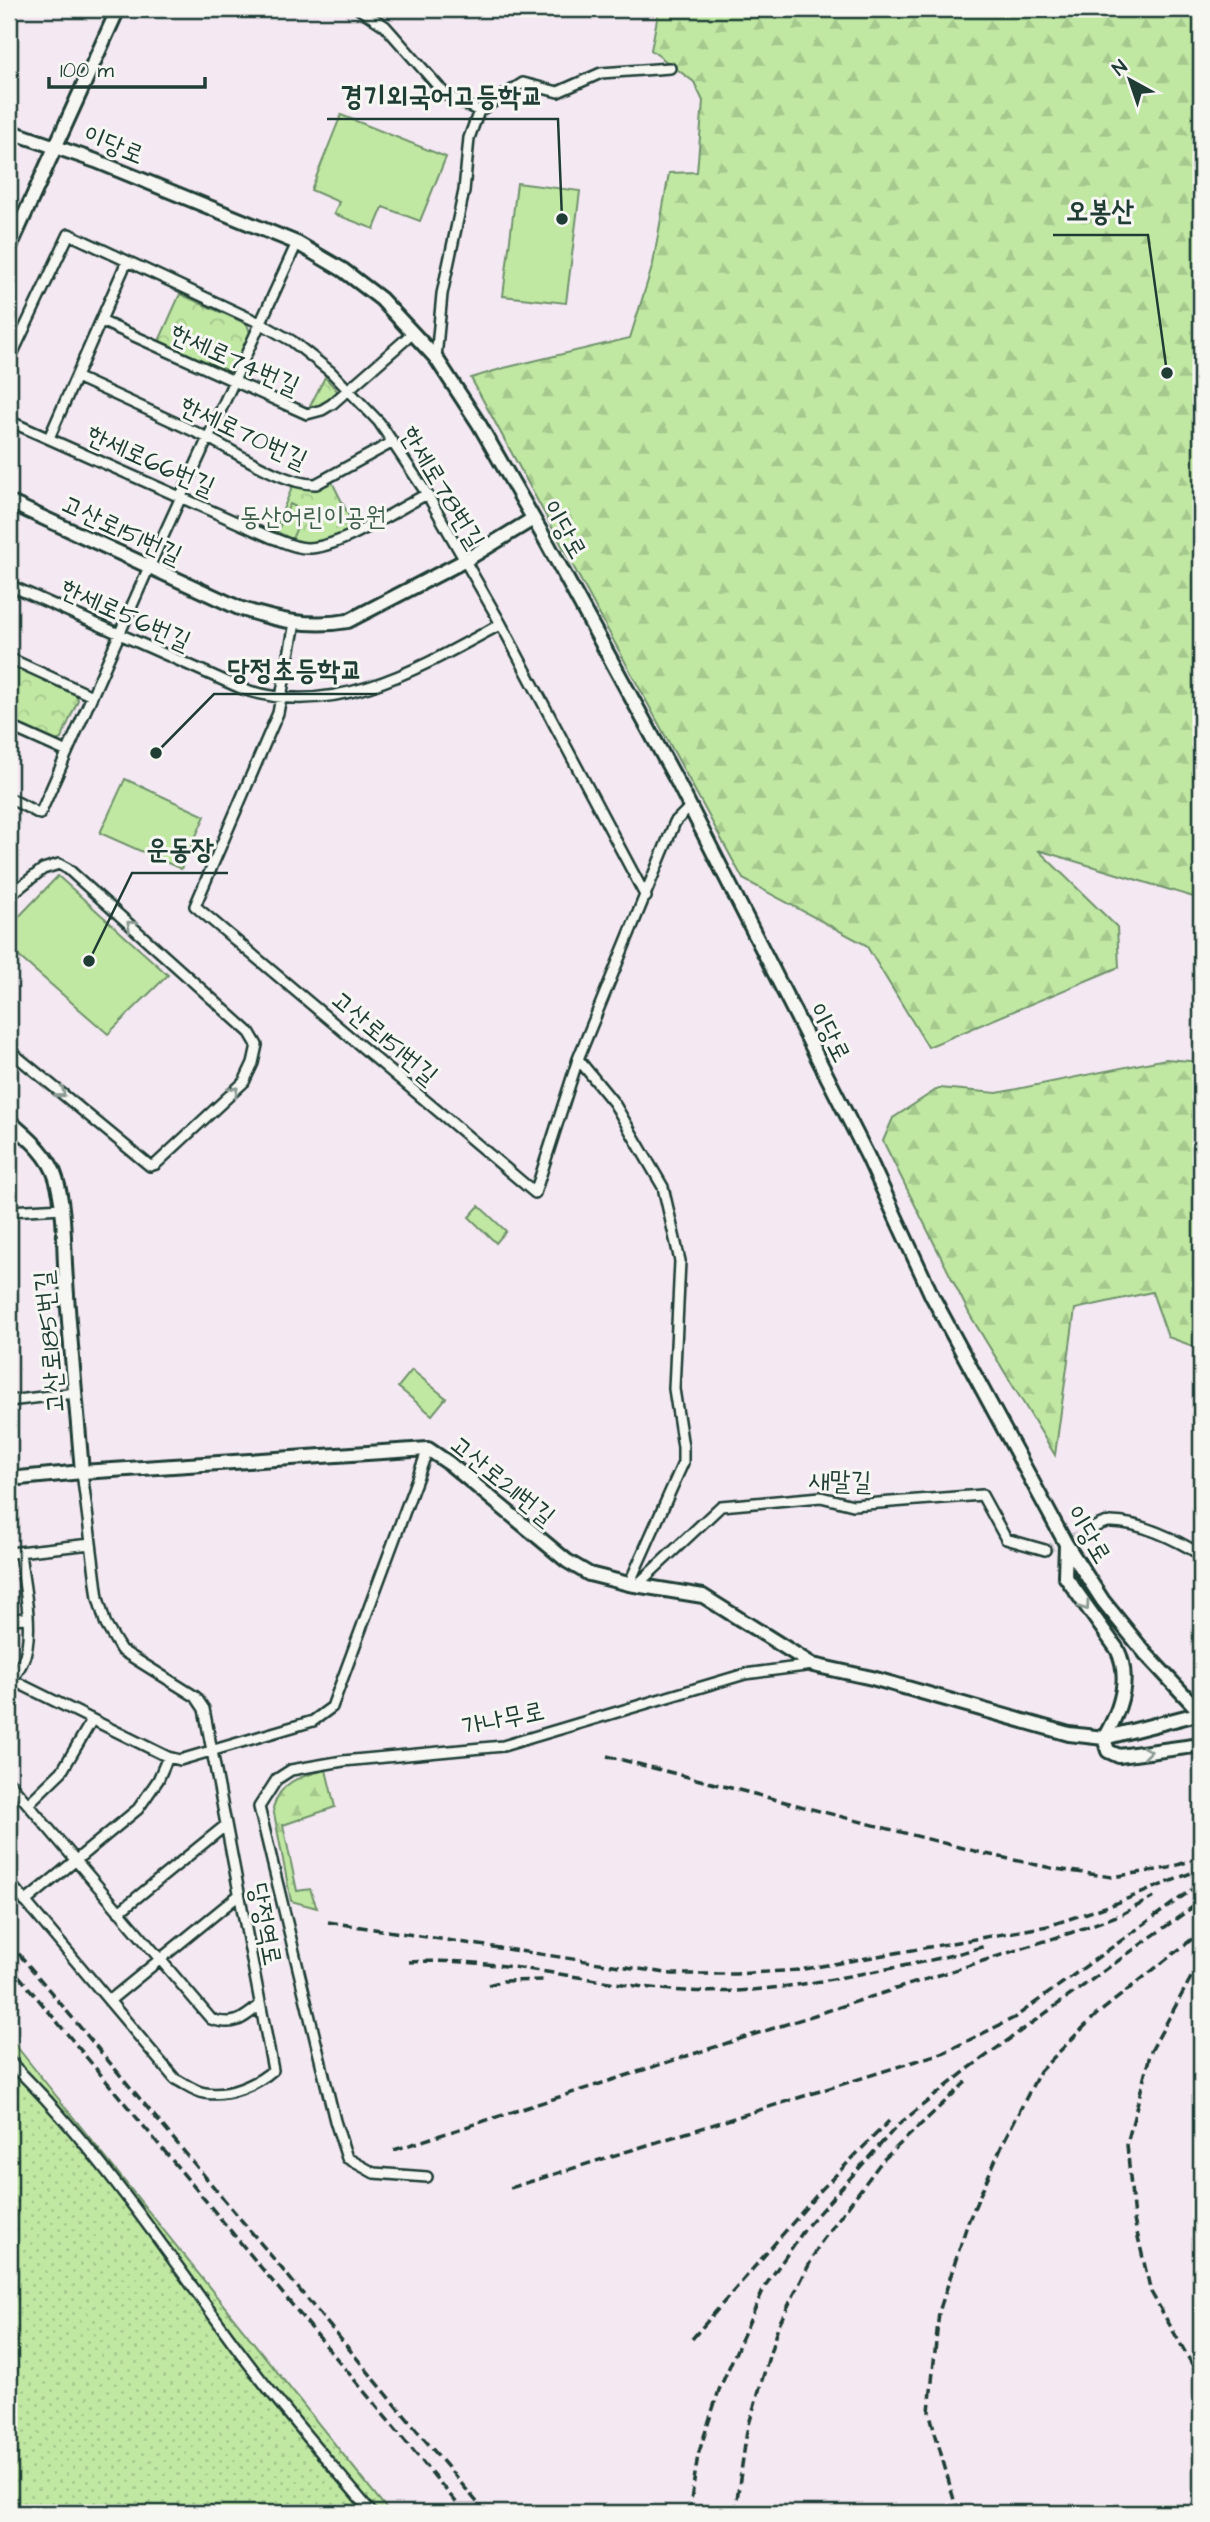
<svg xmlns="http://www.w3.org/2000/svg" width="1210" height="2522" font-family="'Architects Daughter','Poor Story',sans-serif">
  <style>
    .grass { fill: url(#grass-dots); stroke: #70926c; stroke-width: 2 }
    .forest { fill: url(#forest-firs); stroke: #70926c; stroke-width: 2 }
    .park { fill: url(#park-crowns); stroke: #70926c; stroke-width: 2 }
    .pitch { fill: #c0e8a3; stroke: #70926c; stroke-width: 2 }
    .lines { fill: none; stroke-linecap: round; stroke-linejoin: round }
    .street-tunnel { stroke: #c9c6cc; stroke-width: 9; stroke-dasharray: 9 4.5; stroke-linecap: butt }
    .street-casing { stroke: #1f3d34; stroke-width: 14 }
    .secondary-casing { stroke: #1f3d34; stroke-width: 18 }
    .street { stroke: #f6f6f2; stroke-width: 9 }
    .secondary { stroke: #f6f6f2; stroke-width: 12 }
    .rail { stroke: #1f3d34; stroke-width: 3.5; stroke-dasharray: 10 5; stroke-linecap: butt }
    .oneway { stroke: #8a9a93 }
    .labels { text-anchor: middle; stroke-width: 6; stroke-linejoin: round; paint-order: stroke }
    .street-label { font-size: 26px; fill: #1f3d34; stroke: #f6f6f2 }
    .park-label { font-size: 26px; fill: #3f5f4a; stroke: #f6f6f2 }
    .leader { fill: none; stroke: #1f3d34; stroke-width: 2.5 }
    .callout-dot { fill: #1f3d34; stroke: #f6f6f2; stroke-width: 2.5 }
    .callout-label { font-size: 28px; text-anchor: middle; font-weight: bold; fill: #1f3d34; stroke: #f6f6f2; stroke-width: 6; stroke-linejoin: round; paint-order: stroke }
  </style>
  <defs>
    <pattern id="grass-dots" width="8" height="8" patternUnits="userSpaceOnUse" patternTransform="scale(1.75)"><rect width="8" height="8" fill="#c0e8a3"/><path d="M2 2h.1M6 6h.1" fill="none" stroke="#a5c88d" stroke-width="1.8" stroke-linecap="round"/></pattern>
    <pattern id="forest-firs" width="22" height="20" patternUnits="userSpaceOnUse" patternTransform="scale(1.75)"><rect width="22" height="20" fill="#c0e8a3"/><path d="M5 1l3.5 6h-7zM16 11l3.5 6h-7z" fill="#a5c88d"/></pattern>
    <pattern id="park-crowns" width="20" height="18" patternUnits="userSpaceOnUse" patternTransform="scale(1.75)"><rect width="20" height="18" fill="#c0e8a3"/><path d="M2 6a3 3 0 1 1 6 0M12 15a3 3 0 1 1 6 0" fill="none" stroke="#a5c88d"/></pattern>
  </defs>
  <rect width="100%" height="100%" fill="#f4e8f2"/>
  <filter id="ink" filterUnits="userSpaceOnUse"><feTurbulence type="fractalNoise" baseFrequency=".0143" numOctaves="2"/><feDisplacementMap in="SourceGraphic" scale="14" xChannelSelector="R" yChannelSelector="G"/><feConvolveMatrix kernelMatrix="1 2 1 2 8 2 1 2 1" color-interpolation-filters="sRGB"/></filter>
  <g filter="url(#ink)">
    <path class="grass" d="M 9,2037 L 390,2513 L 9,2513 Z"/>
    <path class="forest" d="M 659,9 L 1201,9 L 1201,894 L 1197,898 L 1038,850 L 1117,927 L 1119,967 L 928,1047 L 866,945 L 743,879 L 471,378 L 504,368 L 630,338 L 653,264 L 669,173 L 697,172 L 703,101 L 694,82 L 651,50 Z
      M 1166,1059 L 1201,1062 L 1201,1349 L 1168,1337 L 1152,1292 L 1075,1309 L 1055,1455 L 970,1315 L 883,1141 L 893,1118 L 939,1088 L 997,1093 Z
      M 326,1770 L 335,1807 L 283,1825 L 297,1891 L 310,1889 L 317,1908 L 291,1901 L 273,1808 C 281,1780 302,1776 326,1770 Z"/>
    <path class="park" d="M 180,294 L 247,324 L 250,333 L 235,367 L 227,371 L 159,341 Z
      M 325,377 L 340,394 C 331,401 322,409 309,408 Z
      M 331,480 L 355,528 C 322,547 308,548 273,534 L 293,485 L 314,488 Z
      M 12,665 L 76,694 L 78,700 L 61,739 L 54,742 L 9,721 L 9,671 Z"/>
    <path class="pitch" d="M 341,115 L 446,157 L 420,221 L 383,207 L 374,229 L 334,214 L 339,202 L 311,190 Z
      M 517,183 L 580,191 L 566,303 L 503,296 Z
      M 290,504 L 304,511 L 292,539 L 277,532 Z
      M 125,779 L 205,816 L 181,869 L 100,833 Z
      M 58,876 L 168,975 L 108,1034 L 9,948 L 9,927 Z
      M 479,1206 L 506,1231 L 496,1243 L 469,1217 Z
      M 412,1370 L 446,1398 L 432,1415 L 398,1387 Z"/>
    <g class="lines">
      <path class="street-tunnel" d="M 1045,1550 L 1089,1530"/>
      <g class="street-casing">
        <path id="street" d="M 359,9 L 385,26 L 445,94 L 479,111 L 523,83 L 558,92 L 601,73 L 670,68
          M 101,321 L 307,414 L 322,410 L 332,404 L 413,333
          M 436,358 L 442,294 L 464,191 L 469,138 L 479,111
          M 9,361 L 69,234 L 260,323 L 292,341 L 331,372 L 379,422 L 427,494 L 501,624 L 646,897
          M 76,377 C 120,397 164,417 208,438 C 238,453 284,485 316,484 L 393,442
          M 9,421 L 270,537 C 282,541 294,548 307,548 C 341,548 396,510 427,494
          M 49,438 L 127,261
          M 9,585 L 243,689 C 335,720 422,667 501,624
          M 295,623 L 278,713 L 195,906 L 535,1193 L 578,1059 L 675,822 L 690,807
          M 9,658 L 92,696
          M 9,726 L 67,752
          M 9,798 L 40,814 L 149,567 L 297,243
          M 9,896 L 43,869 L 59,864 L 68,869 L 250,1033 L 257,1045 L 253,1063 L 244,1082 L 156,1164 L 150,1166 L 9,1050
          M 578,1059 L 614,1103 L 663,1187 L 680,1261 L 674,1389 L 683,1447 L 683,1463 L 629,1584
          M 9,1211 L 63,1208
          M 9,1401 L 75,1393
          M 1089,1530 C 1095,1527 1103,1522 1109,1522 C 1139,1521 1177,1540 1201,1555
          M 9,1553 L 91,1544
          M 637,1585 L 721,1506 L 821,1497 L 853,1505 L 982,1495 L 1006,1539 L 1045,1550
          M 9,1619 L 27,1618
          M 12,1680 L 168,1757 L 180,1760 L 313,1721 L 332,1707 L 428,1449
          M 10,1682 C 18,1672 25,1660 27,1647 C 32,1617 23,1582 20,1552
          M 9,1782 L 211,2019 C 234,2027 243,2019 260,2005
          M 28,1804 L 62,1771 L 92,1720
          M 9,1882 L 175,2079 C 184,2083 195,2092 205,2093 C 228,2097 256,2085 273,2070 L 204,1709 L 196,1697 L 121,1650 L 106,1625 L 98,1598 L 82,1472
          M 25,1902 L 138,1809 L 158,1780 L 168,1757
          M 119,1912 L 226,1825
          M 109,2001 L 239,1895
          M 9,2061 C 97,2147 167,2253 240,2352 C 281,2408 328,2460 372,2513
          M 427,2177 L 374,2173 L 347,2158 L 335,2121 L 259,1807 L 277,1779 L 291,1770 L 343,1761 L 503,1746 L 745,1674 L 813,1665"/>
      </g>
      <g class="secondary-casing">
        <path id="secondary" d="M 9,131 L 96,161 L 297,243 L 343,270 L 381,299 L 436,358 L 479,424 L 545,539 L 678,783 L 868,1157 L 932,1296 L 1066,1544 L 1103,1601 L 1146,1654 L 1201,1713 L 1104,1738 L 1069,1734 L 872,1678 L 813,1665 L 703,1596 L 629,1584 L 589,1574 L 567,1561 L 450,1464 L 428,1449 L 82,1472 L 9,1479
          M 9,249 L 118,9
          M 9,502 L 239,608 C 276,620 309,628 348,621 L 464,561 L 533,519
          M 9,1121 C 27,1137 49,1154 56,1178 C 66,1211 63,1246 66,1280 C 70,1344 77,1408 82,1472
          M 1066,1544 L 1065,1576 L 1117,1649 C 1132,1679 1120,1711 1104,1738
          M 1104,1738 L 1108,1751 L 1119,1756 L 1201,1745"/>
      </g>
      <use href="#street" class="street"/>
      <use href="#secondary" class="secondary"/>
      <path class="rail" d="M 607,1756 L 986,1854 L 1056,1869 L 1112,1877 L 1169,1868 L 1201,1857
        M 328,1922 L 672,1974 L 735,1974 L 799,1970 L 1048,1926 L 1117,1903 L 1201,1869
        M 9,1942 L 486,2513
        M 409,1962 C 501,1956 593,1985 685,1991 C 744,1994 797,1986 854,1975 C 899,1967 942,1959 985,1946
        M 9,1964 L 465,2513
        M 1201,1966 L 1193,1974 L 1151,2051 L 1127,2144 L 1134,2220 L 1151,2292 L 1201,2380
        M 488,1985 L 503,1981 L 543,1980
        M 394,2150 L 1070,1933 L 1122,1914 L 1154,1897
        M 510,2188 L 945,2052 L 1014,2018 L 1201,1883
        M 692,2339 L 821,2190 L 889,2121
        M 689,2513 L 698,2455 L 719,2390 L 765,2286 L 807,2226 L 898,2125 L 968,2069 L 1201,1901
        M 735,2513 L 747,2431 L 778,2326 L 819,2245 L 882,2161 L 966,2082
        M 960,2513 L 954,2500 L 929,2411 L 939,2312 L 968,2222 L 1003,2143 L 1040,2071 L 1096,2015 L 1201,1932"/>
    </g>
    <defs><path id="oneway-chevron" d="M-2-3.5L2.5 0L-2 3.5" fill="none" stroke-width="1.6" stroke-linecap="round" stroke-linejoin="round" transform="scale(1.75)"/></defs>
    <g class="oneway">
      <use href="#oneway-chevron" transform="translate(131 925) rotate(-138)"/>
      <use href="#oneway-chevron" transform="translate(234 1091) rotate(-43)"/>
      <use href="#oneway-chevron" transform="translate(61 1093) rotate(39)"/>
      <use href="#oneway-chevron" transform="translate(1085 1606) rotate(55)"/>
      <use href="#oneway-chevron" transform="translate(1147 1752) rotate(-8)"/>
    </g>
  </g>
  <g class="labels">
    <g class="street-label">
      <text transform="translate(114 144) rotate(22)" y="9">이당로</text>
      <text transform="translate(235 359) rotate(24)" y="9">한세로74번길</text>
      <text transform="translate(244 432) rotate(25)" y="9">한세로70번길</text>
      <text transform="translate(151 460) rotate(24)" y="9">한세로66번길</text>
      <text transform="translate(443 487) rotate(59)" y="9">한세로78번길</text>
      <text transform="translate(122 529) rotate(25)" y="9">고산로151번길</text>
      <text transform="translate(565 529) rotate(60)" y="9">이당로</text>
      <text transform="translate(126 614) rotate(24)" y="9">한세로56번길</text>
      <text transform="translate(830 1032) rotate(63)" y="9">이당로</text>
      <text transform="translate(385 1037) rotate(40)" y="9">고산로151번길</text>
      <text transform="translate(49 1342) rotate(-95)" y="9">고산로185번길</text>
      <text transform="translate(503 1480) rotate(39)" y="9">고산로211번길</text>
      <text transform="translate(840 1480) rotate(2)" y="9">새말길</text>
      <text transform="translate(1089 1534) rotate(59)" y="9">이당로</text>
      <text transform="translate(503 1718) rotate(-12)" y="9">가나무로</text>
      <text transform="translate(266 1924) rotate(79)" y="9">당정역로</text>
    </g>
    <g class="park-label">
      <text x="313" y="525">동산어린이공원</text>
    </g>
  </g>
  <path class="leader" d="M562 219L558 119H327M1167 373L1148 235H1053M156 753L214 694H377M89 961L132 873H228"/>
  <g class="callout-dot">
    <circle cx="562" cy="219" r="7"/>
    <circle cx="1167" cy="373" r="7"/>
    <circle cx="156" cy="753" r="7"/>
    <circle cx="89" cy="961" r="7"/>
  </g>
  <g class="callout-label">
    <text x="442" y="105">경기외국어고등학교</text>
    <text x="1100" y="220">오봉산</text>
    <text x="295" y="679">당정초등학교</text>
    <text x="180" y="858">운동장</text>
  </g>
  <rect width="1210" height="2522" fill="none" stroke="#f6f6f2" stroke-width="35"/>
  <rect x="18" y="18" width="1175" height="2487" fill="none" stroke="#1f3d34" stroke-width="2.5" filter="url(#ink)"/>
  <g transform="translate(1130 80) rotate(320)" stroke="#f6f6f2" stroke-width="5" paint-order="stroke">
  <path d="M0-5L12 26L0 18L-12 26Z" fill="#1f3d34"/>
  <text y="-10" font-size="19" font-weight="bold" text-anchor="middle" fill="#1f3d34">N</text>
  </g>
  <path d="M49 77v10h156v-10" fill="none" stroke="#1f3d34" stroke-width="3.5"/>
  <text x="60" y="77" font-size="21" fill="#1f3d34" stroke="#f6f6f2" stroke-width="5" paint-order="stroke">100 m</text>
</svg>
